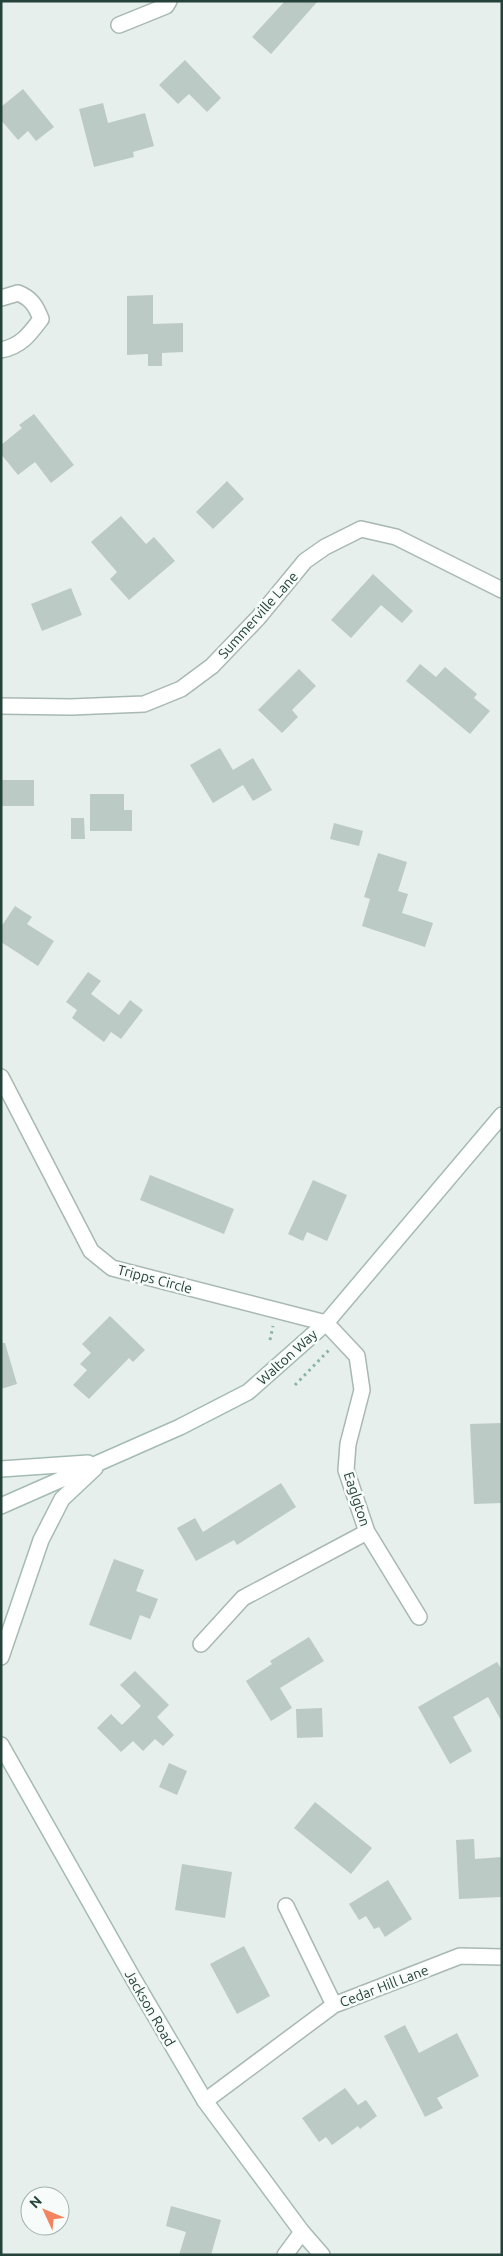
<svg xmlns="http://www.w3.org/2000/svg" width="503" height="2256" font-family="Ubuntu,sans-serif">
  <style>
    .building { fill: #bbcac4 }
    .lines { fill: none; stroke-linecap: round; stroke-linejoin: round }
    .street-casing { stroke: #a8b8b2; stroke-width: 18 }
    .secondary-casing { stroke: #a4bbb3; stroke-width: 18 }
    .path { stroke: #86b3a5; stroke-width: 3; stroke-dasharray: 2.5 4; stroke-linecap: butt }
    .street { stroke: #fff; stroke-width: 15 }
    .secondary { stroke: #fff; stroke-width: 15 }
    .labels { text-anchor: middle; stroke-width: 5; stroke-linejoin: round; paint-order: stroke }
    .street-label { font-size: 14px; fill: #24423a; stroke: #f7fbf9 }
  </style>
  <rect width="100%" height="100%" fill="#e6efeb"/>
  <path class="building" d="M 285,1 L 318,1 L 271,54 L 252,37 Z
    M 185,60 L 221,98 L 207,112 L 189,94 L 178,104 L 159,85 Z
    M 23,89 L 54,127 L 36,141 L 28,131 L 18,140 L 1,120 L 1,107 Z
    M 103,103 L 108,123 L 145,113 L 154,146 L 133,152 L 134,157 L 94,167 L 79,109 Z
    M 153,295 L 153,324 L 183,323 L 183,352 L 162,353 L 162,366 L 148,366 L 148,354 L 127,355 L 127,296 Z
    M 34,414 L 74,465 L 51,483 L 35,462 L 18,475 L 1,454 L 1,445 L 22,428 L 19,425 Z
    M 227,481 L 244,499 L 213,529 L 196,512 Z
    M 121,516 L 146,544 L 154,537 L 175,561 L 129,600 L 110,579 L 117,572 L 91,542 Z
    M 373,574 L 413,611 L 402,623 L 381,605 L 351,638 L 331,620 Z
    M 71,588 L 82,615 L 42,631 L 31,604 Z
    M 420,664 L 436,677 L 445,667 L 477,694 L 474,698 L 490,711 L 470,734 L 406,681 Z
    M 299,669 L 316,686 L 292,710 L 298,717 L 282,733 L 258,710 Z
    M 220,748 L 233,770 L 253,758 L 272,790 L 253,801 L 243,785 L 213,803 L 190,765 Z
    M 1,780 L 34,780 L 34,806 L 1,806 Z
    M 90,794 L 124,794 L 124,810 L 132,810 L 132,831 L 90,831 Z
    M 71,818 L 84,818 L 85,839 L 71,839 Z
    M 334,823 L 363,831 L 359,846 L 330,839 Z
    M 378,853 L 407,862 L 398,891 L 408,894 L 402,913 L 433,923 L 425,947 L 362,926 L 370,899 L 364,897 Z
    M 15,906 L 32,917 L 27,924 L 54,941 L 38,966 L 1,942 L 1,927 Z
    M 88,972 L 101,981 L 91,994 L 119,1015 L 130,1000 L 143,1010 L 121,1039 L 111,1032 L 104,1042 L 72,1018 L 77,1010 L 66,1002 Z
    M 150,1175 L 234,1209 L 224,1234 L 140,1200 Z
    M 313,1180 L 347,1195 L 327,1241 L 307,1232 L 303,1241 L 288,1234 Z
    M 110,1316 L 145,1350 L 133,1362 L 129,1358 L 89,1399 L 73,1385 L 87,1370 L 80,1364 L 91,1353 L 82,1344 Z
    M 1,1343 L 5,1343 L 17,1384 L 1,1389 Z
    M 502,1423 L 502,1503 L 474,1504 L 470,1424 Z
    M 281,1483 L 296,1507 L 237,1545 L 234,1540 L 196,1561 L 177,1528 L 195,1518 L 203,1532 Z
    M 114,1559 L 144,1570 L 136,1591 L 158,1599 L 150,1619 L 140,1615 L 131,1640 L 89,1625 Z
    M 309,1637 L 324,1661 L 280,1688 L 292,1708 L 271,1721 L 246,1681 L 272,1664 L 270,1661 Z
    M 497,1662 L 502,1670 L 502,1722 L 488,1697 L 453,1717 L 472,1751 L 450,1764 L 418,1707 Z
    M 135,1671 L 169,1705 L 157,1717 L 174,1735 L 163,1746 L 155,1739 L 143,1751 L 133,1741 L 121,1752 L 97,1728 L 111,1714 L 122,1725 L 141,1706 L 120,1685 Z
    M 322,1708 L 323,1737 L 297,1738 L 296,1709 Z
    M 169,1763 L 187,1771 L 177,1795 L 159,1787 Z
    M 315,1802 L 372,1848 L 351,1874 L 294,1828 Z
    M 474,1839 L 475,1859 L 502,1857 L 502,1897 L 459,1899 L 456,1840 Z
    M 182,1864 L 232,1872 L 225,1918 L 175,1910 Z
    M 388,1880 L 412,1919 L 385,1937 L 379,1927 L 374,1929 L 366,1916 L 359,1920 L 349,1904 Z
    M 244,1946 L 270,1996 L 237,2014 L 210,1964 Z
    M 405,2025 L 419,2053 L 457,2033 L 479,2076 L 437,2098 L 443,2108 L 425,2117 L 384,2036 Z
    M 345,2088 L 358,2105 L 366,2100 L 377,2116 L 360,2129 L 358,2126 L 332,2145 L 326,2137 L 319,2142 L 302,2118 Z
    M 171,2206 L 221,2220 L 211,2255 L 179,2255 L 186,2232 L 166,2226 Z"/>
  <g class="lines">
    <g class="street-casing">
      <path id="street" d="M 119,25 L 166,6 L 169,1
        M 1,298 L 18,293 C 31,298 36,306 41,319 C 29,335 21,346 1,350
        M 1,706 L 71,707 L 144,704 L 181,689 L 212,666 L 258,618 L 305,561 L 325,547 L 361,529 L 396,537 L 502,590
        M 1,1077 L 91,1251 L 112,1268 L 326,1323 L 357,1356 L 362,1390 L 348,1444 L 346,1470 L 367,1532 L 419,1617
        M 201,1644 L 243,1598 L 367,1532
        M 286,1906 L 334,2005
        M 205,2101 L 334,2005 L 460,1956 L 502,1957
        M 285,2255 L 302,2232"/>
    </g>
    <g class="secondary-casing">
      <path id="secondary" d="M 1,1469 L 88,1463
        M 1,1506 L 180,1427 L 248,1392 L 326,1323 L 502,1115
        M 1,1657 L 41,1540 L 62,1499 L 95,1468
        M 1,1745 L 134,1980 L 205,2101 L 302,2232 L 322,2255"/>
    </g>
    <path class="path" d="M 270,1340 L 273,1326
      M 295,1385 L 330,1349"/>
    <use href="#street" class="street"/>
    <use href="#secondary" class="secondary"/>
  </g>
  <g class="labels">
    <g class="street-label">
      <text transform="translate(258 615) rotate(-48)" y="5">Summerville Lane</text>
      <text transform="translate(155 1279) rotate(15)" y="5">Tripps Circle</text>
      <text transform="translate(287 1357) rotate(-42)" y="5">Walton Way</text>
      <text transform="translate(357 1499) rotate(72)" y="5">Eaglgton</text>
      <text transform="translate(384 1986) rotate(-21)" y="5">Cedar Hill Lane</text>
      <text transform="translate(150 2008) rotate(60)" y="5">Jackson Road</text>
    </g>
  </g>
  <rect width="503" height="2256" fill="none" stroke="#24423a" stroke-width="5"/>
  <g transform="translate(45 2211) rotate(314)"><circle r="24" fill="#f7fbf9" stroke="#a3b1ad"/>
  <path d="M0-4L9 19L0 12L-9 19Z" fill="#f4845f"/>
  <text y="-8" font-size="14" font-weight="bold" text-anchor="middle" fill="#24423a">N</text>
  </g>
</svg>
